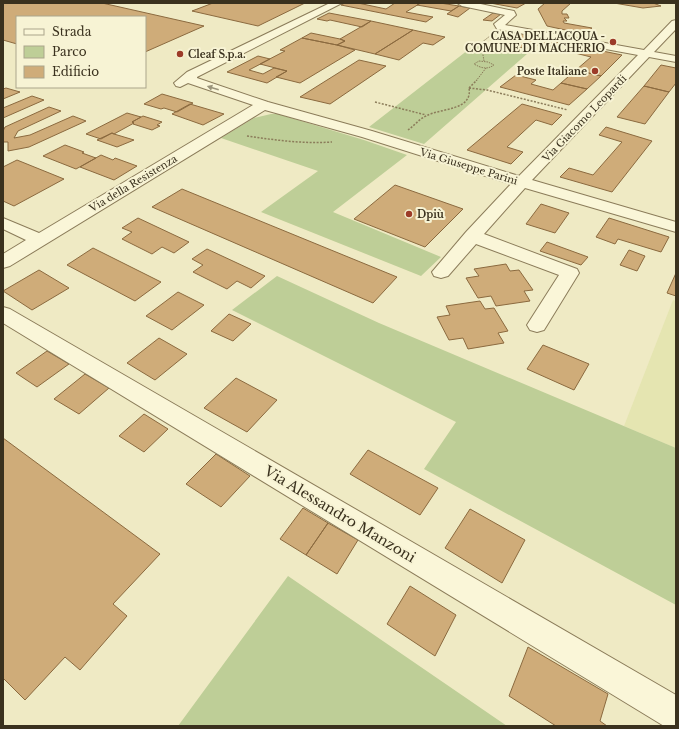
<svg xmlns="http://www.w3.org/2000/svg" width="679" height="729" font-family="'Libre Baskerville',serif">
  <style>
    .farmland { fill: #e5e5b1 }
    .green { fill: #bece97 }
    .building { fill: #cfac79; stroke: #8b6a3f }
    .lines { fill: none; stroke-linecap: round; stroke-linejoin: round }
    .minor-casing { stroke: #8b7c5a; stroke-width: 2 }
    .path-far1 { stroke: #8b7c5a; stroke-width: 1; stroke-dasharray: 1.5 1; stroke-linecap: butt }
    .path { stroke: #8b7c5a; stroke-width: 1.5; stroke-dasharray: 2 1.5; stroke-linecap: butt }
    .minor { fill: #faf6d8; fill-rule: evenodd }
    .oneway { fill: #9a947b }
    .poi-dot { fill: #9c3b28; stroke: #f7f3d4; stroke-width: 1.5 }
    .labels { text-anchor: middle; stroke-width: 4; stroke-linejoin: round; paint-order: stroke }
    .far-poi-label { font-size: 10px; font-weight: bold; fill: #3a311e; stroke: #f7f3d4; text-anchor: end }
    .far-street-label { font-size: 10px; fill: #3a311e; stroke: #f7f3d4 }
    .near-street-label { font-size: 14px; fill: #3a311e; stroke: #f7f3d4 }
  </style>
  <rect width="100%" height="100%" fill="#efeac4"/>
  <path class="farmland" d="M 673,300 L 676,301 L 676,448 L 624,426 Z"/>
  <path class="green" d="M 477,43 L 527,54 L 424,144 L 369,127 Z
    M 271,114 L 278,114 L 364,140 L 407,155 L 333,212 L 441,257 L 421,276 L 261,212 L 318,171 L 221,138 L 254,118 Z
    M 277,276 L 379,323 L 676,448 L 676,605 L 424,469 L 456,422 L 232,310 Z
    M 288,576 L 507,726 L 178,726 Z"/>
  <path class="building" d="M 3,3 L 102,3 L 204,26 L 145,52 L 145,17 L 17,17 L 17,44 L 3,40 Z
    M 213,3 L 305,3 L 258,26 L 192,11 Z
    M 345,3 L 358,3 L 386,9 L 395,3 L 415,3 L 419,4 L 406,12 L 433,17 L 426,22 L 341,5 Z
    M 421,3 L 440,3 L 459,6 L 451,11 L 417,5 Z
    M 490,3 L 526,3 L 517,8 Z
    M 545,3 L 571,3 L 562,11 L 562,14 L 567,14 L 569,18 L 564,18 L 567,21 L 563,21 L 564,23 L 592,28 L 584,34 L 547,26 L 538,9 Z
    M 614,3 L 653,3 L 661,6 L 643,8 Z
    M 459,6 L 470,8 L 458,17 L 447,14 Z
    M 329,13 L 371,21 L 362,27 L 330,20 L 327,21 L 317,19 Z
    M 493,13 L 501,14 L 492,21 L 483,20 Z
    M 371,21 L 413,30 L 375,54 L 337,45 L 345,41 L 340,39 Z
    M 413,30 L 445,37 L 433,45 L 423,43 L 399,60 L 375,54 Z
    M 516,32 L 560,40 L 552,47 L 533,44 L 528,49 L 510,45 L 515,41 L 507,39 Z
    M 311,33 L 340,39 L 345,41 L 337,45 L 302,38 Z
    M 302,38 L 337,45 L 355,50 L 300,83 L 276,77 L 287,71 L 260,64 L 285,51 L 280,50 Z
    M 578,46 L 622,55 L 601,76 L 576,70 L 591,57 L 571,52 Z
    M 258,56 L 270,59 L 249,70 L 263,74 L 274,68 L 287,71 L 267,83 L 227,72 Z
    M 359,60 L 386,66 L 330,104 L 300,97 Z
    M 661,65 L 676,68 L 676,83 L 669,92 L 644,86 Z
    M 576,70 L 601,76 L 587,89 L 561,83 Z
    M 516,75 L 536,80 L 531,84 L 553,90 L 561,83 L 587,89 L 569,105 L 500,87 Z
    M 644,86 L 669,92 L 645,124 L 617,117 Z
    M 6,88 L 20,92 L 3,99 L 3,89 Z
    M 162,94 L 193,103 L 177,112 L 164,108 L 161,109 L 144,104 Z
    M 32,96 L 44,100 L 3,118 L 3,108 Z
    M 190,104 L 224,114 L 203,125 L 172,114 Z
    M 522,104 L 562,115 L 552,125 L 536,120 L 507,147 L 523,152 L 511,164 L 467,150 Z
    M 49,107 L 61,111 L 18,131 L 14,138 L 30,135 L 73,116 L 86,121 L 29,147 L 8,151 L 8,142 L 3,142 L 3,131 L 5,127 Z
    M 127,113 L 141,117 L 132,122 L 134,123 L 114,134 L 112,133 L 101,139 L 86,134 Z
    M 143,116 L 162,122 L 157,125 L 160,126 L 152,130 L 133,124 L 134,123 L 132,122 Z
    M 606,127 L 652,141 L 612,192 L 560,177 L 569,168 L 593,175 L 622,142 L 599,135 Z
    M 112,133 L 114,134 L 134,140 L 117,147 L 97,140 Z
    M 65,145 L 84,152 L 82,153 L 96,158 L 76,169 L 43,156 Z
    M 101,155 L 113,160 L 115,158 L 137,166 L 114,180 L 80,167 Z
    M 17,160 L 64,179 L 14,206 L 3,201 L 3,167 Z
    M 395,185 L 463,209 L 425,247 L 354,219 Z
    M 182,189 L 397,277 L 373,303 L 152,207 Z
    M 541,204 L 569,213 L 555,233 L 526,224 Z
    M 138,218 L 189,242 L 174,253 L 162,247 L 152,254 L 122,239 L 132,232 L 122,228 Z
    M 609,218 L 669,237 L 661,252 L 618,239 L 615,244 L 596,237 Z
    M 547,242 L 588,257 L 581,265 L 540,251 Z
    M 93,248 L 161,282 L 135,301 L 67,265 Z
    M 207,249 L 265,276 L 251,288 L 237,281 L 227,289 L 193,272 L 203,265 L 192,259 Z
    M 629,250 L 645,256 L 637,271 L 620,265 Z
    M 506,264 L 510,271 L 519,270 L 533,290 L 524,291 L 530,301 L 496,306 L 491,296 L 478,298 L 466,278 L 479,276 L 474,269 Z
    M 39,270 L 69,288 L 32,310 L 3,291 Z
    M 676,273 L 676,296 L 667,293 Z
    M 178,292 L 204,305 L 172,330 L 146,316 Z
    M 480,301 L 485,309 L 494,308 L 508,331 L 498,333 L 504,343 L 468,349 L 463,338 L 449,340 L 437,317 L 450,315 L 446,306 Z
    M 229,314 L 251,324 L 233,341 L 211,331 Z
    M 159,338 L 187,354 L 155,380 L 127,363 Z
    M 543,345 L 589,364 L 574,390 L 527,369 Z
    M 47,351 L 69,364 L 37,387 L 16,373 Z
    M 85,374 L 109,388 L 79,414 L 54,399 Z
    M 236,378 L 277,400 L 247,432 L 204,408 Z
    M 144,414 L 168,429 L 144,452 L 119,436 Z
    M 3,438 L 160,554 L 113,604 L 127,616 L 80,670 L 65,657 L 25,700 L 3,678 Z
    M 368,450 L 438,488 L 420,515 L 350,474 Z
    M 216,454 L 250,476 L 221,507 L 186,484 Z
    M 303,508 L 328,523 L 306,555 L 280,539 Z
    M 470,509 L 525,540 L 502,583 L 445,548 Z
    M 328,523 L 358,540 L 337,574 L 306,555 Z
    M 410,586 L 456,615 L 435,656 L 387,624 Z
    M 528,647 L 608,694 L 600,721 L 607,726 L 556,726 L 509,696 Z"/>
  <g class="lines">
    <g class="minor-casing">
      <path id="minor" d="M 330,3 L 342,3 L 197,77 L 197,78 L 268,102 L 372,131 L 519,176 L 638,55 L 497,29 L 494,24 L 505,15 L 462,6 L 457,3 L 476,3 L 514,11 L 516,15 L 505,25 L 644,50 L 672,21 L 676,20 L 676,29 L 654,52 L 676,56 L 676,62 L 649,57 L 532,180 L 676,222 L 676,232 L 525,188 L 484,234 L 577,269 L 579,273 L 544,330 L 537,332 L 530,330 L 527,325 L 559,275 L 476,244 L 448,276 L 441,278 L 434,276 L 432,272 L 466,232 L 511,184 L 362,137 L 265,110 L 10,266 L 3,268 L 3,254 L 26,240 L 3,229 L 3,218 L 39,233 L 253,105 L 188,83 L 180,87 L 176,86 L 174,83 L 187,72 Z
        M 3,307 L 10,309 L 676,695 L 676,726 L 664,726 L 3,323 Z"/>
    </g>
    <path class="path-far1" d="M 479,61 L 488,62 L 494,65 C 487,70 481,68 474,64 Z
      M 484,61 L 481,43 L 490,36
      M 476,81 L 486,68"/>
    <path class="path" d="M 469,88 L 487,90 L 568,110
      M 469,88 L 477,80
      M 375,102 L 426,115
      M 408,130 C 414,126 419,119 426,116 C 440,108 473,111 469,88
      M 247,136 C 275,140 303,144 332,142"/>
    <use href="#minor" class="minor"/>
  </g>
  <defs><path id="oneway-solid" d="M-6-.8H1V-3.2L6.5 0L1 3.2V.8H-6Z"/></defs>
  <use class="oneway" href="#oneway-solid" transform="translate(213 88) rotate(-163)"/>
  <g class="poi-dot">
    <circle cx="613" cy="42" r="4"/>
    <circle cx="180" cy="54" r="4"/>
    <circle cx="595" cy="71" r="4"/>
    <circle cx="409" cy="214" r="4"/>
  </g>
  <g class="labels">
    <g class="far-poi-label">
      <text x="605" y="40">CASA DELL'ACQUA -<tspan x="605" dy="12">COMUNE DI MACHERIO</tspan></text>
      <text x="188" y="58" text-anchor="start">Cleaf S.p.a.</text>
      <text x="587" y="75">Poste Italiane</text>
      <text x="417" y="218" text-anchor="start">Dpiù</text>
    </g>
    <g class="far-street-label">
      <text transform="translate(584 118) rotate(-46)" y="4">Via Giacomo Leopardi</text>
      <text transform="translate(469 166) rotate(17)" y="4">Via Giuseppe Parini</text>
      <text transform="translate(133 183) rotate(-31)" y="4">Via della Resistenza</text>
    </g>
    <g class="near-street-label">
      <text transform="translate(340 514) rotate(31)" y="5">Via Alessandro Manzoni</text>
    </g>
  </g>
  <rect width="679" height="729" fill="none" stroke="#3a311e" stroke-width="8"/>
  <rect x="16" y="16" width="130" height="72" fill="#f7f3d4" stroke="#aba58b"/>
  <rect x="24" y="29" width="20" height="6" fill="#faf6d8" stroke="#aba58b"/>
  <text x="52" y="36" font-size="12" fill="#3a311e">Strada</text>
  <rect x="24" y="46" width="20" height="12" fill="#bece97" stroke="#aba58b"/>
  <text x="52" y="56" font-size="12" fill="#3a311e">Parco</text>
  <rect x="24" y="66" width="20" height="12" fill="#cfac79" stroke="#aba58b"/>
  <text x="52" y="76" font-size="12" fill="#3a311e">Edificio</text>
</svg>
